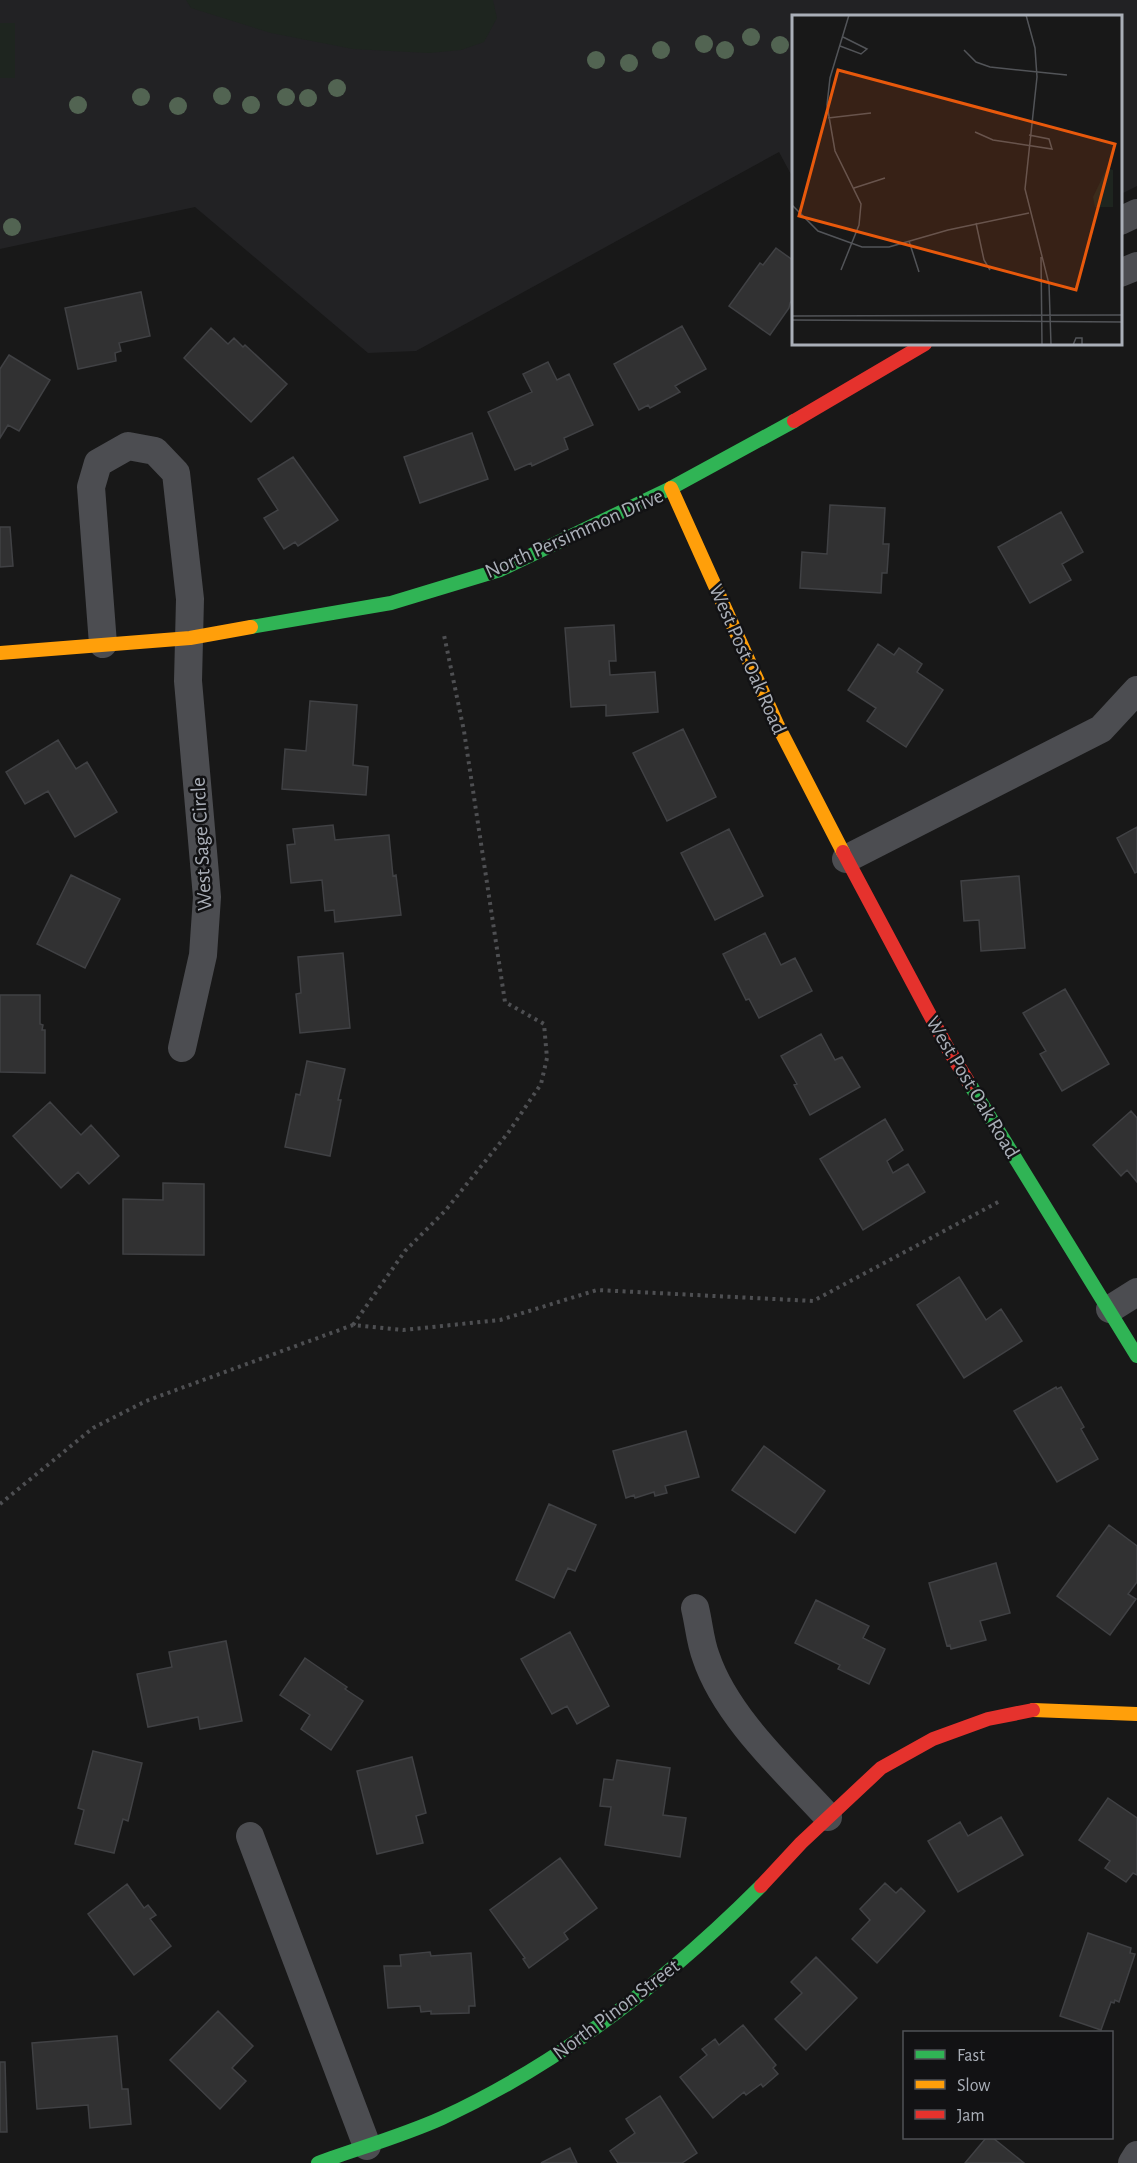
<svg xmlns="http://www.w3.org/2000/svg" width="1137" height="2163" font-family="'Alegreya Sans',sans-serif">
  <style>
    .built { fill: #222224 }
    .green { fill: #1e251f }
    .building { fill: #313132; stroke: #404144; stroke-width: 1.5 }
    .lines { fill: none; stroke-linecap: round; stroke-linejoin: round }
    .path { stroke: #4e4f52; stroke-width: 4; stroke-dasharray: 3 4.5; stroke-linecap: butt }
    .street { stroke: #4c4d51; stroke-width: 28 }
    .fast { stroke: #30b455; stroke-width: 14 }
    .slow { stroke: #ff9f0a; stroke-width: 14 }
    .jam { stroke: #e5322d; stroke-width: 14 }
    .tree { fill: #526452 }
    .labels { text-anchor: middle; stroke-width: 5; stroke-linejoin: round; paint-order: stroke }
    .street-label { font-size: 21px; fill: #aaafb8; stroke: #121214 }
    .inset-road { fill: none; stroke: #525458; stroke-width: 1.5 }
    .view { fill: #e8590c; fill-opacity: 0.15; stroke: #e8590c; stroke-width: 3 }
    .inset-edge { fill: none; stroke: #aaafb8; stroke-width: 3 }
  </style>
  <rect width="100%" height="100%" fill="#181818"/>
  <path class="built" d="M 0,0 L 1137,0 L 1137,186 L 1121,194 L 1120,16 L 794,16 L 793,178 L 779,152 L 416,351 L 368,353 L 195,207 L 0,249 Z"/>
  <path class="green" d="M 186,0 L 493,0 L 497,18 L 484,42 L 461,50 L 429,53 L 353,49 L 271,33 L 191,8 Z
    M 0,23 L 15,23 L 15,78 L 0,78 Z"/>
  <path class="building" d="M 776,248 L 794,261 L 794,297 L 790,303 L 789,308 L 770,335 L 729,306 L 760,263 L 763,265 Z
    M 141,292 L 150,336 L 119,343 L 121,351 L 115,353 L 116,361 L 78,369 L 65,308 Z
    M 682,326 L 706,369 L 675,386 L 680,392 L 650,408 L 648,405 L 639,410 L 614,364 Z
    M 211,328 L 228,344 L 234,338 L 243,347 L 245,345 L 287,384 L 251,422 L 184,358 Z
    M 9,355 L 50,380 L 19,431 L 8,425 L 0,438 L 0,369 Z
    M 548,362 L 557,380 L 569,374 L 593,425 L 564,438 L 568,449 L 532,466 L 531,463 L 515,470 L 488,412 L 532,392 L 523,374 Z
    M 472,433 L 488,479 L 420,503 L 404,457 Z
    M 293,457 L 338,520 L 298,546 L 295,542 L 284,549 L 264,518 L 278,510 L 258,479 Z
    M 830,505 L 885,508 L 883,544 L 889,544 L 887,573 L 882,573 L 881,593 L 800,588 L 802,552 L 827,554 Z
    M 1061,512 L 1083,552 L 1062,564 L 1071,580 L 1030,603 L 998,547 Z
    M 0,527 L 10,527 L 13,566 L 0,567 Z
    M 614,625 L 616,661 L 609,661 L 610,675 L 655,672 L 658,712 L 606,716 L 606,705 L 571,707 L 565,628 Z
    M 878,644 L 894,655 L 899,648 L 922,664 L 917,672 L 943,690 L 906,747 L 867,721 L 876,708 L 848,690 Z
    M 310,701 L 357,705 L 353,765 L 368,767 L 366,795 L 282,789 L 285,749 L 306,751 Z
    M 683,729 L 716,797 L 667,821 L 633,753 Z
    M 58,740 L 76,769 L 87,762 L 117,812 L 75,837 L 48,791 L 25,804 L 6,772 Z
    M 333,825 L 335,840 L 389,835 L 393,876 L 396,875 L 401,915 L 335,922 L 334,910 L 325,911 L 322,880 L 291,883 L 287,845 L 295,844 L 293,829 Z
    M 1137,827 L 1137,872 L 1135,873 L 1117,838 Z
    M 729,829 L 763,896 L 715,920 L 681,853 Z
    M 71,875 L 120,899 L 85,968 L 37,944 Z
    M 1019,876 L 1025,948 L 981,951 L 979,920 L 964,921 L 961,881 Z
    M 765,933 L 781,965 L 795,958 L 812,991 L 759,1018 L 749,999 L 746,1000 L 723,954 Z
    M 343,953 L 350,1028 L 300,1033 L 296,994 L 301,993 L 298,957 Z
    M 1065,989 L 1109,1064 L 1062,1091 L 1040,1054 L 1046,1051 L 1023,1013 Z
    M 0,995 L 40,995 L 40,1024 L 43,1025 L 42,1030 L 45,1030 L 45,1073 L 0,1072 Z
    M 821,1034 L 835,1060 L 842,1057 L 860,1087 L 810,1115 L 794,1085 L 797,1084 L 781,1056 Z
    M 307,1061 L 345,1069 L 338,1100 L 341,1100 L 330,1156 L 285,1147 L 296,1094 L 300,1095 Z
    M 50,1102 L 81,1135 L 91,1125 L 119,1156 L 89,1184 L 78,1172 L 61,1188 L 13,1136 Z
    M 1131,1111 L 1137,1118 L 1137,1182 L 1127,1170 L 1121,1176 L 1093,1145 Z
    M 885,1119 L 903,1150 L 887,1161 L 893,1173 L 908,1164 L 925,1192 L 863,1230 L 820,1159 Z
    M 163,1183 L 204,1184 L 204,1255 L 123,1254 L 123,1199 L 163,1200 Z
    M 959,1277 L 986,1320 L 1001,1309 L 1022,1341 L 964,1378 L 917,1305 Z
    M 1056,1387 L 1057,1389 L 1061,1387 L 1084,1427 L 1081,1429 L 1098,1459 L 1057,1482 L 1014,1411 Z
    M 686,1431 L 699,1477 L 665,1486 L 667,1493 L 655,1496 L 654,1492 L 635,1498 L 634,1495 L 626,1498 L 613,1451 Z
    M 764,1446 L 825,1491 L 795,1533 L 732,1490 Z
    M 549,1504 L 596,1525 L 575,1571 L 568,1568 L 554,1598 L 516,1580 Z
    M 1109,1525 L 1137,1546 L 1137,1582 L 1128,1594 L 1136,1599 L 1110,1635 L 1057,1596 Z
    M 996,1563 L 1010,1613 L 980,1621 L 986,1640 L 951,1649 L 950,1645 L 947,1646 L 929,1583 Z
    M 816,1600 L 869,1626 L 863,1638 L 885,1649 L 869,1684 L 838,1669 L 840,1665 L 795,1643 Z
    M 570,1632 L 609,1706 L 577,1724 L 567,1706 L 552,1714 L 521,1659 Z
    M 226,1641 L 242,1721 L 200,1729 L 198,1717 L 148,1727 L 137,1674 L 172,1667 L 169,1652 Z
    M 305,1658 L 347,1687 L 345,1689 L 363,1701 L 331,1750 L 301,1729 L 310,1715 L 280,1695 Z
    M 93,1751 L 142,1763 L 128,1821 L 123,1819 L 114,1853 L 75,1844 L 84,1810 L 78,1808 Z
    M 412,1757 L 426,1813 L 416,1816 L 423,1843 L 377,1854 L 357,1771 Z
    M 617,1760 L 670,1768 L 663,1815 L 686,1818 L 680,1857 L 605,1845 L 611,1807 L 600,1806 L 604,1779 L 613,1780 Z
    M 1108,1798 L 1137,1818 L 1137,1875 L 1133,1873 L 1126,1882 L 1105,1868 L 1110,1861 L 1079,1840 Z
    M 1001,1817 L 1023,1855 L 958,1892 L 928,1841 L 960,1822 L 968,1836 Z
    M 560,1858 L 597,1908 L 564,1933 L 568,1939 L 529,1968 L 523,1959 L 525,1958 L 490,1910 Z
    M 885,1883 L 896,1893 L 901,1888 L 925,1911 L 877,1963 L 852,1939 L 870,1920 L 860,1909 Z
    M 127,1884 L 144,1908 L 148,1905 L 156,1915 L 150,1919 L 171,1946 L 134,1975 L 88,1914 Z
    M 1088,1933 L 1131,1948 L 1130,1953 L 1135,1954 L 1119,2002 L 1115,2000 L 1114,2003 L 1111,2002 L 1101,2030 L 1060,2016 Z
    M 430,1952 L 431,1956 L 471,1953 L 475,2006 L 469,2006 L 469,2013 L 431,2014 L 431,2011 L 421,2012 L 420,2006 L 388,2008 L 384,1966 L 401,1966 L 400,1955 Z
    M 816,1957 L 857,1998 L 806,2050 L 775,2019 L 802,1993 L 791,1982 Z
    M 218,2011 L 253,2046 L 232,2068 L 246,2081 L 220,2109 L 170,2060 Z
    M 743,2025 L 776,2065 L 773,2068 L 778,2074 L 763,2087 L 761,2084 L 746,2095 L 744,2092 L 713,2118 L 680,2077 L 707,2055 L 702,2049 L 715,2039 L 719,2045 Z
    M 117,2036 L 122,2089 L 128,2089 L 131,2124 L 90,2128 L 88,2105 L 37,2109 L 32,2043 Z
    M 0,2062 L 5,2062 L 7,2132 L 0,2132 Z
    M 660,2096 L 697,2153 L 682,2163 L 618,2163 L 610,2151 L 635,2133 L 626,2119 Z
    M 986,2138 L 993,2138 L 1024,2163 L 965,2163 Z
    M 570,2148 L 577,2163 L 541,2163 Z"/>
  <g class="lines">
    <path class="path" d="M 353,1325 L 405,1251 L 445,1211 L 508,1133 L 541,1084 L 547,1058 L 544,1024 L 505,1002 L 464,731 L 444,635
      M 0,1504 L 93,1428 L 146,1401 L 353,1325 L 403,1330 L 500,1320 L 597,1290 L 813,1301 L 1002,1200"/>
    <path class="street" d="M 1120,221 L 1137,213
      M 1120,273 L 1137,266
      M 103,644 L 91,487 L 98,463 L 128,446 L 155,451 L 176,473 L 190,599 L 188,681 L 207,897 L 203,955 L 182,1048
      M 846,859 L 1101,729 L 1137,690
      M 1110,1309 L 1137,1292
      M 695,1608 C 699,1624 700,1642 706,1657 C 726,1717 786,1771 828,1817
      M 250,1836 L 367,2146
      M 1132,2163 L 1137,2155"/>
    <path class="fast" d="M 251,627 L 391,603 L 500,570 L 671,488 L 794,421
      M 969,1083 L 1137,1356
      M 318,2163 C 359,2148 402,2136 442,2118 C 563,2062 667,1980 761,1886"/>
    <path class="slow" d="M 671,488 L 778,726 L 843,852
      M 0,653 L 190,638 L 251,627
      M 1033,1710 L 1137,1714"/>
    <path class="jam" d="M 794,421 L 925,344
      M 843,852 L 947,1047 L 969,1083
      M 761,1886 L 801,1843 L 881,1768 L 933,1739 L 988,1719 L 1033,1710"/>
  </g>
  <g class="tree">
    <circle cx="751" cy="37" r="9"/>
    <circle cx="704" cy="44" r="9"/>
    <circle cx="780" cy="45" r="9"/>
    <circle cx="661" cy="50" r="9"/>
    <circle cx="725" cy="50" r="9"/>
    <circle cx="596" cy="60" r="9"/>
    <circle cx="629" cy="63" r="9"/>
    <circle cx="337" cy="88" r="9"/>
    <circle cx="222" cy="96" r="9"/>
    <circle cx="141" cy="97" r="9"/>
    <circle cx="286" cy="97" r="9"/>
    <circle cx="308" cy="98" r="9"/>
    <circle cx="78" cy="105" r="9"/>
    <circle cx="251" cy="105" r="9"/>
    <circle cx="178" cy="106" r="9"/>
    <circle cx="12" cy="227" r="9"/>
  </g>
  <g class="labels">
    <g class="street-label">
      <text transform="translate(574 533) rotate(-24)" y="7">North Persimmon Drive</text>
      <text transform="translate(748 659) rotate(66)" y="7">West Post Oak Road</text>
      <text transform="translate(201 844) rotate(-93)" y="7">West Sage Circle</text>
      <text transform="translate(973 1087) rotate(59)" y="7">West Post Oak Road</text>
      <text transform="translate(616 2009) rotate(-37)" y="7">North Pinon Street</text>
    </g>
  </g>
  <g transform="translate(792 15)">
    <rect width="330" height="330" fill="#181818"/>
    <path d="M 315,153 L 321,155 L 321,192 L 303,192 L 301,182 Z" fill="#1e251f"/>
    <path class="inset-road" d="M 234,0 L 243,33 L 245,62 L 233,174 L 257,269 L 259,330M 48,31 L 69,39 L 75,34 L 51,22M 172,35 L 184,47 L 198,52 L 275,60M 36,103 L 79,98M 183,117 L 201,125 L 260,134 L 257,124 L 237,120M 62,173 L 93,163M 0,190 L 26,216 L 70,232 L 97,232 L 156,215 L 237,198M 184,208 L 192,245 L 198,255M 117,226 L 127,257M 249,242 L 250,330M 49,255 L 67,210 L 69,189 L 43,136 L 35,90 L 38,63 L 57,0M 0,301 L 330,300M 0,305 L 330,307M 281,330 L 284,323 L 290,323 L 290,330"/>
    <path class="view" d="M 46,55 L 323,129 L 284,275 L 7,201 Z"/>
    <rect width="330" height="330" class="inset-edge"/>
  </g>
  <rect x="903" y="2031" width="210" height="108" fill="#121214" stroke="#4f5156" stroke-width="1.5"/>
  <rect x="915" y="2050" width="30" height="9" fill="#30b455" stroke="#4f5156" stroke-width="1.5"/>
  <text x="957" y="2061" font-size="18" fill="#aaafb8">Fast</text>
  <rect x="915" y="2080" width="30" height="9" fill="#ff9f0a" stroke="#4f5156" stroke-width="1.5"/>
  <text x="957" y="2091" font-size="18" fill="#aaafb8">Slow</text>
  <rect x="915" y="2110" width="30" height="9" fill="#e5322d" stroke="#4f5156" stroke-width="1.5"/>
  <text x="957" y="2121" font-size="18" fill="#aaafb8">Jam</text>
</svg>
